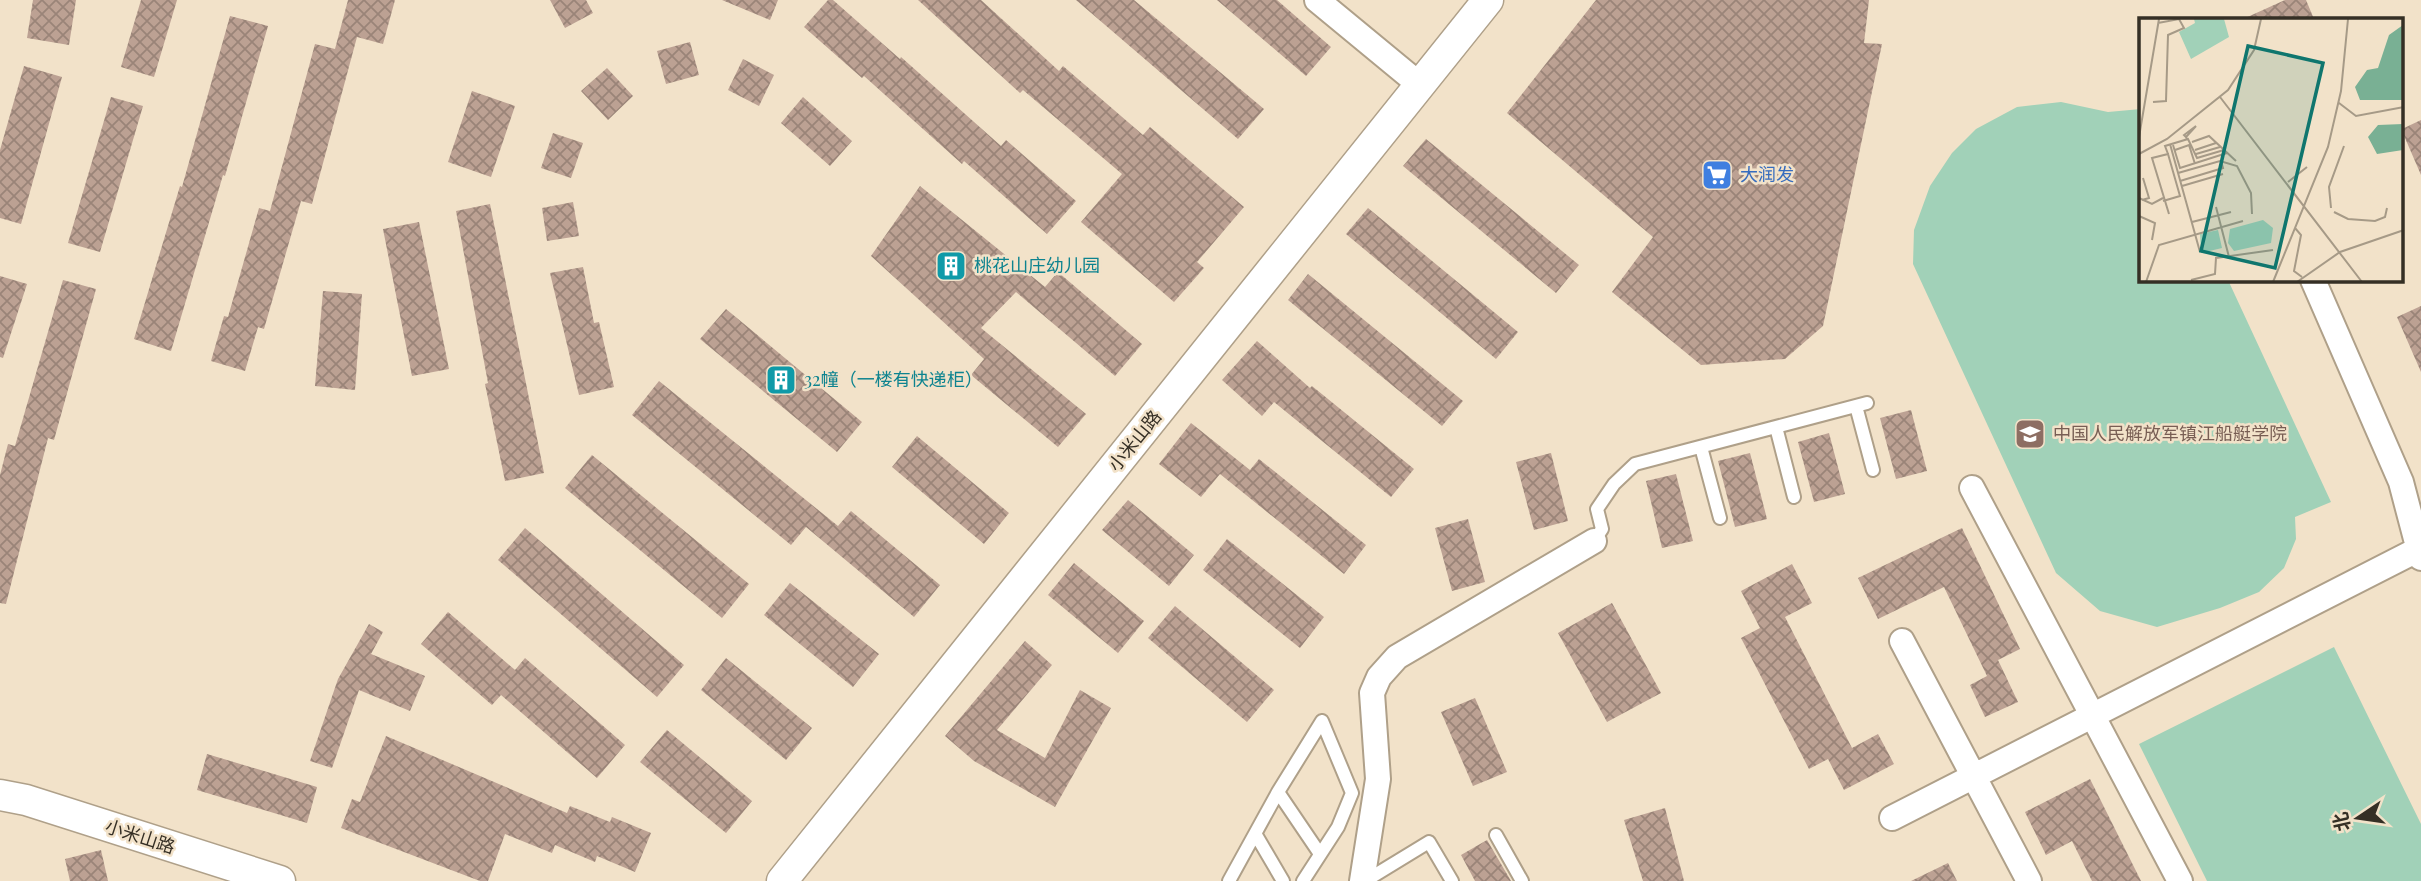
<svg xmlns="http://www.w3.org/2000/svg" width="2421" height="881" font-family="'Playfair Display','Noto Sans SC',serif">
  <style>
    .garden { fill: #a1d1b8 }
    .building { fill: url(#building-cross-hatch) }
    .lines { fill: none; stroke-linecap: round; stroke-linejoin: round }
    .service-casing { stroke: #afa089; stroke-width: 16 }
    .minor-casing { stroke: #afa089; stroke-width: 28 }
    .tertiary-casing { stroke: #afa089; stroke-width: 33 }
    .service { stroke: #fff; stroke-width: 12 }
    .minor { stroke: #fff; stroke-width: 24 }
    .tertiary { stroke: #fff; stroke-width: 30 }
    .labels { text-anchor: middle; stroke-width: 5; stroke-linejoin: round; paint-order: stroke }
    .shop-label { font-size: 18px; fill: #366cbe; stroke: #f2e2c9; text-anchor: start }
    .culture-label { font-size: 18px; fill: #0d838f; stroke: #f2e2c9; text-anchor: start }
    .education-label { font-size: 18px; fill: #785e54; stroke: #f2e2c9; text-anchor: start }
    .street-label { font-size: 18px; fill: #352f25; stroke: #f2e2c9 }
    .inset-road { fill: none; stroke: #a69a87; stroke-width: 2 }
    .view { fill: #0f766e; fill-opacity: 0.15; stroke: #0f766e; stroke-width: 3.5 }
    .inset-edge { fill: none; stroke: #352f25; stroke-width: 3.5 }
  </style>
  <defs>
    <pattern id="building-cross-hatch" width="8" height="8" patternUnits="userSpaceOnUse" patternTransform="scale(1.75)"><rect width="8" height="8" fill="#bca193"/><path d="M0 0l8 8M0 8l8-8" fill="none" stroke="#9a8478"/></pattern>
  </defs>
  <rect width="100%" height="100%" fill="#f2e2c9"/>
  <path class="garden" d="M 2061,102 L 2108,112 L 2141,109 L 2141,280 L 2228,280 L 2331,502 L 2295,517 L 2296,539 L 2284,568 L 2259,592 L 2220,608 L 2157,627 L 2100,611 L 2056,573 L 1913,264 L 1914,230 L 1930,186 L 1952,153 L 1976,129 L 2017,107 Z
    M 2334,647 L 2421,824 L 2421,881 L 2207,881 L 2139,744 Z"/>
  <path class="building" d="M 33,0 L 76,0 L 69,45 L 27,38 Z
    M 141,0 L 177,0 L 154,77 L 121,67 Z
    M 348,0 L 395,0 L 383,44 L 357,37 L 312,204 L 301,201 L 264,329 L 258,327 L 245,371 L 211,361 L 224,316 L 228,317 L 259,208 L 270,211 L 315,44 L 335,49 Z
    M 550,0 L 586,0 L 593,13 L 565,28 Z
    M 722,0 L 778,0 L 770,20 Z
    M 828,0 L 833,0 L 900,59 L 901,57 L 1001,146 L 1006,140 L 1076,201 L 1047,234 L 964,161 L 962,164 L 864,76 L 862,78 L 804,27 Z
    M 918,0 L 981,0 L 1059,71 L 1063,66 L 1143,135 L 1150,127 L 1244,207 L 1197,262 L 1204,268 L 1174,302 L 1081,222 L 1122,174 L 1023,90 L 1020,93 Z
    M 1076,0 L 1134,0 L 1264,109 L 1238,139 Z
    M 1217,0 L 1277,0 L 1331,47 L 1306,76 Z
    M 1596,0 L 1869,0 L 1864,43 L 1882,44 L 1823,326 L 1785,359 L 1701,365 L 1612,292 L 1653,237 L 1507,113 Z
    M 2285,0 L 2306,0 L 2314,19 L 2243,19 Z
    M 230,16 L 268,26 L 225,176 L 223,175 L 171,351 L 134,339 L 180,186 L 182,187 Z
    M 690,42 L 699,75 L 666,84 L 657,51 Z
    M 743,59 L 774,75 L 759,106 L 728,90 Z
    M 24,66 L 62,77 L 21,224 L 0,218 L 0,150 Z
    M 607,68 L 633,96 L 608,120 L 581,91 Z
    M 472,91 L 515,106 L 491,177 L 448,162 Z
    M 111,97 L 143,106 L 100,252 L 68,243 Z
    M 803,97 L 852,141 L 830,166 L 781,123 Z
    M 2421,120 L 2421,175 L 2402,131 L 2402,129 Z
    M 553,133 L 583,143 L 571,178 L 541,168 Z
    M 1426,139 L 1579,265 L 1556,293 L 1403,166 Z
    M 920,186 L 1045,287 L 1058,272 L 1142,344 L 1115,376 L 1016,292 L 981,328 L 1086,414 L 1058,447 L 971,375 L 984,359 L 871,256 Z
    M 573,202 L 579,236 L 547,241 L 542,208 Z
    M 490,204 L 544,473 L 505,481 L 485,384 L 488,383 L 456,211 Z
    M 1368,208 L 1518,332 L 1496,359 L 1346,234 Z
    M 419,222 L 449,369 L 412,376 L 383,229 Z
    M 583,267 L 594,323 L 599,322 L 614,387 L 579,395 L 550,273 Z
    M 1308,274 L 1463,401 L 1442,426 L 1288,300 Z
    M 0,276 L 27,284 L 3,358 L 0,357 Z
    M 63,280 L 96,289 L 54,440 L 48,438 L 6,604 L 0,603 L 0,475 L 8,444 L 15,446 Z
    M 323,291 L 362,294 L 355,390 L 315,386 Z
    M 2421,306 L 2421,372 L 2397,317 Z
    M 726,309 L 862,422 L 837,452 L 700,339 Z
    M 1257,341 L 1310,388 L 1312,386 L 1414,469 L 1391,497 L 1274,402 L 1262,416 L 1222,380 Z
    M 659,381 L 838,526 L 851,511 L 940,585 L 914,617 L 806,527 L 791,545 L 632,415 Z
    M 1911,410 L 1927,471 L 1896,479 L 1880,418 Z
    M 1191,423 L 1250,470 L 1259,459 L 1366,545 L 1344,574 L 1220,474 L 1201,497 L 1159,464 Z
    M 1829,433 L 1845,494 L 1814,502 L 1798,442 Z
    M 917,436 L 1009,513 L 984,544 L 892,467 Z
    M 1551,453 L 1568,521 L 1534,530 L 1516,462 Z
    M 1750,453 L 1767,519 L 1735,527 L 1718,461 Z
    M 592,455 L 749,584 L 722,618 L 565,488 Z
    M 1676,474 L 1693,541 L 1662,548 L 1646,481 Z
    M 1128,500 L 1194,555 L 1169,586 L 1102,530 Z
    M 1468,519 L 1485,582 L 1452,591 L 1435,528 Z
    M 525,528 L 684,665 L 657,697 L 498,560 Z
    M 1962,528 L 2020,649 L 1998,660 L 2018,702 L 1985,717 L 1970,685 L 1987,676 L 1944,587 L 1878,619 L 1858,578 Z
    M 1227,539 L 1324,617 L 1300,648 L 1203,570 Z
    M 1074,563 L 1144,621 L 1118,653 L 1048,595 Z
    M 1792,564 L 1812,603 L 1785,617 L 1852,748 L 1878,734 L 1894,764 L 1844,790 L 1828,759 L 1809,769 L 1741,638 L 1760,628 L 1741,591 Z
    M 790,583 L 879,654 L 853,687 L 764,615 Z
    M 1612,603 L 1661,693 L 1607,722 L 1558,633 Z
    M 1175,606 L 1274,690 L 1247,722 L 1148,638 Z
    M 448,612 L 515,670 L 525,658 L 625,745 L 597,778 L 501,695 L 492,705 L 421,644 Z
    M 369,624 L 383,632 L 371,654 L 425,676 L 410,711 L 359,690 L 332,768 L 310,761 L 338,679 Z
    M 1025,641 L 1052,665 L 997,730 L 1045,758 L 1080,690 L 1111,708 L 1055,807 L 974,761 L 945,736 Z
    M 726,658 L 812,728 L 786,760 L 701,690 Z
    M 1475,698 L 1507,772 L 1473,786 L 1441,712 Z
    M 667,730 L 752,801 L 726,833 L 640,762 Z
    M 386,736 L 567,813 L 570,806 L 610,822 L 612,817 L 651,833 L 635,872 L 597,856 L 595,862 L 555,845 L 552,853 L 505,834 L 488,881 L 480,881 L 341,828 L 352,799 L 360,802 Z
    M 207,754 L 317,787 L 307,823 L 197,790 Z
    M 2090,779 L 2141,881 L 2092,881 L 2072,841 L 2046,855 L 2025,812 Z
    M 1665,808 L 1684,881 L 1643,881 L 1624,820 Z
    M 1487,840 L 1511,881 L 1475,881 L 1461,855 Z
    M 101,850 L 108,881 L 70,881 L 65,859 Z
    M 1948,863 L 1957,881 L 1911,881 Z"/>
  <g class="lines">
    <g class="service-casing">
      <path id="service" d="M 1856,406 L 1873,470
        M 1776,427 L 1794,497
        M 1701,447 L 1720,518
        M 1594,541 L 1602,529 L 1597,509 L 1614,484 L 1635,464 L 1867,403
        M 1278,792 L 1320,854
        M 1256,835 L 1283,881
        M 1496,835 L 1522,881
        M 1229,881 L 1278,792 L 1322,721
        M 1303,881 L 1338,827 L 1352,793 L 1322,721
        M 1365,881 L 1429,842 L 1452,881"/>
    </g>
    <g class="minor-casing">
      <path id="minor" d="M 1317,0 L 1420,85
        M 2313,280 L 2401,482 L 2421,558
        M 1972,488 L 2180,881
        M 1902,641 L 2029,881
        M 1892,818 L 2419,549
        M 1362,881 L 1378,779 L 1372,693 L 1379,677 L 1397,657 L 1594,541"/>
    </g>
    <g class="tertiary-casing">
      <path id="tertiary" d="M 0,795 L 26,800 L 280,881
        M 782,881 L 1488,0"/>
    </g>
    <use href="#service" class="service"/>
    <use href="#minor" class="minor"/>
    <use href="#tertiary" class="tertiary"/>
  </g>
  <defs>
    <g id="supermarket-square" transform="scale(1.575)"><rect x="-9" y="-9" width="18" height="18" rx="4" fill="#3f7fe0" stroke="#f2e2c9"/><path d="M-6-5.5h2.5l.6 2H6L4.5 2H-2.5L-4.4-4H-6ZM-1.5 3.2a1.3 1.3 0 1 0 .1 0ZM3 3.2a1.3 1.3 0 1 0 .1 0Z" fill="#fff"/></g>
    <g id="building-square" transform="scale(1.575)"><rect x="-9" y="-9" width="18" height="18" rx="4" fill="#0f9aa8" stroke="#f2e2c9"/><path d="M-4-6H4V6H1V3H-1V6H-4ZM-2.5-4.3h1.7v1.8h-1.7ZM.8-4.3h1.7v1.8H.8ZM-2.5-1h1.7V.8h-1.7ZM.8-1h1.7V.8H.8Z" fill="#fff"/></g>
    <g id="university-square" transform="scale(1.575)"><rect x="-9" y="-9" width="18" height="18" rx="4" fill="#8d6e63" stroke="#f2e2c9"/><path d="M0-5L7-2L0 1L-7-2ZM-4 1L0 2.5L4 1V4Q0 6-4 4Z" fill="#fff"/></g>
  </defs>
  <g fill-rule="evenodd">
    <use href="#supermarket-square" x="1717" y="175"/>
    <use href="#building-square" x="951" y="266"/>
    <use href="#building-square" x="781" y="380"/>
    <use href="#university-square" x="2030" y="434"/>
  </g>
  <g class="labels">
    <g class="shop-label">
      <text x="1740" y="181">大润发</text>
    </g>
    <g class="culture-label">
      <text x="974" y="272">桃花山庄幼儿园</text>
      <text x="804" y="386">32幢（一楼有快递柜）</text>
    </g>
    <g class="education-label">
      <text x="2053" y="440">中国人民解放军镇江船艇学院</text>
    </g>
    <g class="street-label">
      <text transform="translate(1135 441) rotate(-51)" y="6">小米山路</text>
      <text transform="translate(140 837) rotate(18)" y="6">小米山路</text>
    </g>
  </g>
  <g transform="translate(2139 18)">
    <rect width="264" height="264" fill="#f2e2c9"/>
    <path d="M 264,7 L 264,82 L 221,82 L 216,69 L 228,52 L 239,50 L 250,17 ZM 264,106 L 264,132 L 238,136 L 229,119 L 239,107 Z" fill="#79b094"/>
    <path d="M 55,1 L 85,1 L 90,19 L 52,41 L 40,14 L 56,5 ZM 124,202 L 134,210 L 132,225 L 95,233 L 89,225 L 91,211 ZM 79,212 L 83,230 L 62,235 L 61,216 Z" fill="#a1d1b8"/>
    <path class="inset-road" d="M 81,79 L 223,264M 14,84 L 27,83 L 29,17 L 45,10 L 40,1 L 19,5M 200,85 L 217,98 L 265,89M 0,119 L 20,1M 47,119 L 57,108 L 45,117 L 47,119 L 48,121M 53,124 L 70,118 L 97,143M 31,126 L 61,234M 34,127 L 41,150 L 88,135M 36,132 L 50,127 L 56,146M 56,132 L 77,125M 0,136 L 28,121 L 89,72 L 115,32 L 122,1M 57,136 L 81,129M 39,155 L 81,143 L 98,148 L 112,175 L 113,196M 41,163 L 84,150 L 82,143M 149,164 L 168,149M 43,168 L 84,156M 0,180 L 13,186 L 24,180M 3,182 L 10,180 L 4,160M 24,183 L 41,178 L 29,136M 77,189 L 90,239M 192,190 L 190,169 L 205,128M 195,194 L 209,201 L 236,203 L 246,199 L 248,190M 30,196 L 13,140 L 29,136 L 26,128 L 49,121 L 58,140 L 85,132M 0,198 L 16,205 L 13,222M 53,204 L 92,194M 156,210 L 162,217 L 155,253 L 163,259M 52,262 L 76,256 L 77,240 L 134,232M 7,264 L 20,227 L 104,203M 134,264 L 189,129 L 202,73 L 209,1M 158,264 L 201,234 L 265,212"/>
    <path class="view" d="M 109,28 L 184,45 L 136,250 L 62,233 Z"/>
    <rect width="264" height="264" class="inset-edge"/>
  </g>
  <g transform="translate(2358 818) rotate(257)" stroke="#f2e2c9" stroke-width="5" paint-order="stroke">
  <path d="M0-5L12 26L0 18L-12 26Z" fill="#352f25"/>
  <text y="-10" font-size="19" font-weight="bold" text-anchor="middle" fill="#352f25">北</text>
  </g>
</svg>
